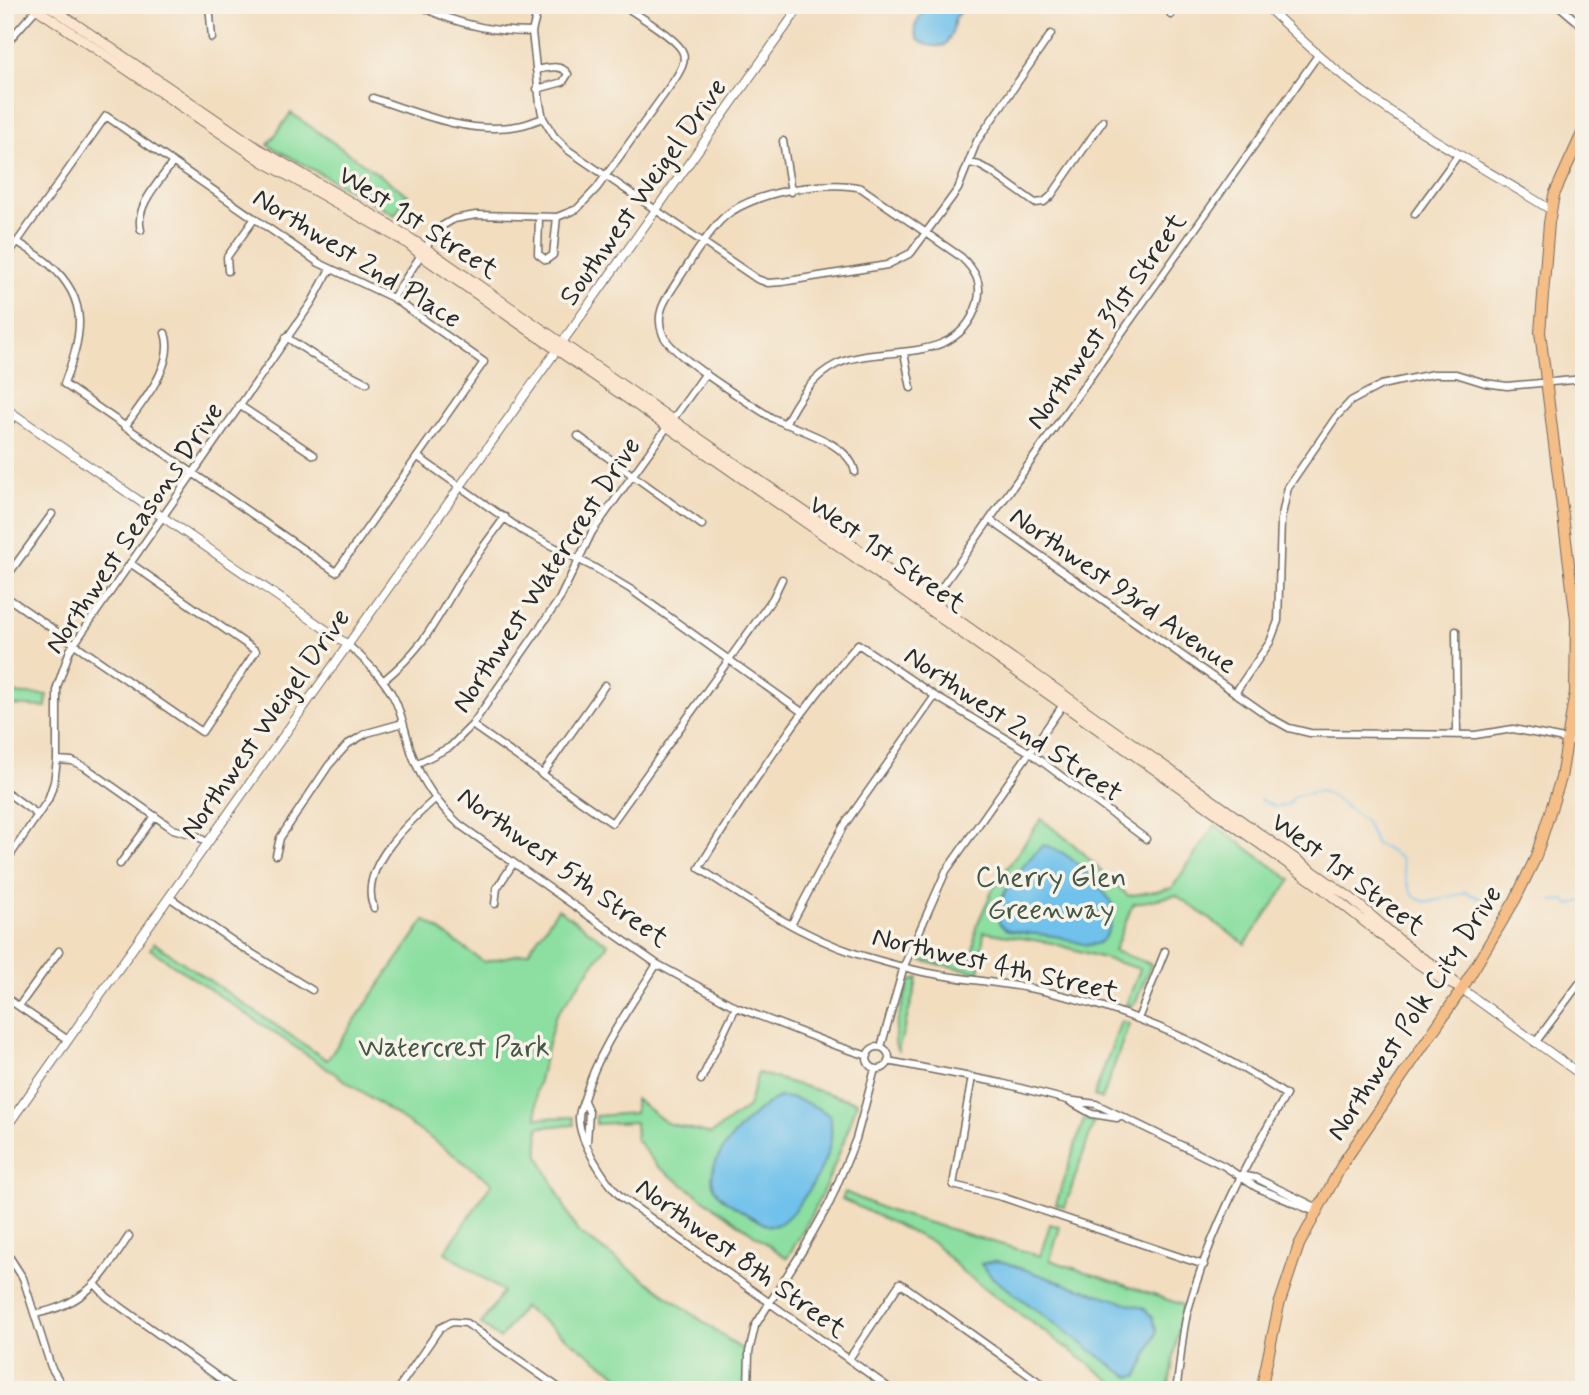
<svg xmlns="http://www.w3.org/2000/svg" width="1589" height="1395" font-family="Mynerve,sans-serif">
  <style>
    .green { fill: #8cdfa1; stroke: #5c8566; stroke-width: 2 }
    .water { fill: #70c1eb; stroke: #4e768b; stroke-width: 2 }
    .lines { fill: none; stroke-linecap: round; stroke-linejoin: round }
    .stream { stroke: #70c1eb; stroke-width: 2 }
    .minor-casing { stroke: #71695f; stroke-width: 9 }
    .tertiary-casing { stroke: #71695f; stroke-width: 10 }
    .secondary-casing { stroke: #71695f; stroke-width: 11 }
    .primary-casing { stroke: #71695f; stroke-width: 12 }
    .minor { stroke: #fff; stroke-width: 6 }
    .tertiary { stroke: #fff; stroke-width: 8 }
    .secondary { stroke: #fbe5cf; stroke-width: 9 }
    .primary { stroke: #f6be87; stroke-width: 10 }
    .labels { text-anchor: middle; stroke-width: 7; stroke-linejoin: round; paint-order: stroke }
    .street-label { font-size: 28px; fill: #2b2b2b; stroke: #f7f3e8 }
    .park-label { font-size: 28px; fill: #435848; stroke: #f7f3e8 }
  </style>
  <rect width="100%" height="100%" fill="#f7f3e8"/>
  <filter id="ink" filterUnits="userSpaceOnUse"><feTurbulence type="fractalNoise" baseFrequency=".0143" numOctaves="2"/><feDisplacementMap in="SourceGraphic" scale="14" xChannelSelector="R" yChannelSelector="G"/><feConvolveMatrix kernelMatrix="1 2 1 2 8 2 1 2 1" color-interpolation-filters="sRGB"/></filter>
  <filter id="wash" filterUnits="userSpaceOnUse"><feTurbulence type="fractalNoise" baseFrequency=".00686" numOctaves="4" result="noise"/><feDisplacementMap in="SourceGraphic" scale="28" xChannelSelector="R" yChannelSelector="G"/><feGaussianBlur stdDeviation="1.57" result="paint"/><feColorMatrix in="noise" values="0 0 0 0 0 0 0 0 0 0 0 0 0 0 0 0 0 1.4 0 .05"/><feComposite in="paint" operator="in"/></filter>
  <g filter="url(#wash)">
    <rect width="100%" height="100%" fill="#f2ddbf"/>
    <path class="green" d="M 291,113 L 408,195 L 395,215 L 268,145 Z
      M 5,693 L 47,695 L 46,707 L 5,705 Z
      M 1041,819 L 1072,843 L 1128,896 L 1172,888 L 1215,825 L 1291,880 L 1245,944 L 1176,895 L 1133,904 L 1114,951 L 1151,964 L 1136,1002 L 1131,1006 L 1126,1005 L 1140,969 L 1052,943 L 984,932 L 979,972 L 922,961 L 920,953 L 972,962 L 976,927 L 993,889 Z
      M 558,909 L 608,944 L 555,1017 L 536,1092 L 537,1118 L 573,1117 L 574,1125 L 538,1127 L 539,1156 L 577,1231 L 744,1351 L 746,1390 L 716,1390 L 713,1388 L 711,1390 L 639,1390 L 523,1307 L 500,1339 L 481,1324 L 503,1292 L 445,1252 L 492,1183 L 439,1144 L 150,949 L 154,943 L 327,1060 L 425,920 L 484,962 L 528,952 Z
      M 918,978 L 898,1051 C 888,1038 905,998 910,982 Z
      M 1121,1021 L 1129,1024 L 1102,1099 L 1094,1096 Z
      M 758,1073 L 857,1102 C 840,1158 818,1208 787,1258 L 657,1166 L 636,1139 L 635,1122 L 596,1124 L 596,1116 L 635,1113 L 635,1099 L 667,1123 L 711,1134 L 748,1107 Z
      M 1084,1119 L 1094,1122 L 1065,1207 L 1056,1204 Z
      M 845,1192 L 886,1210 L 1040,1256 L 1050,1224 L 1060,1227 L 1050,1260 L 1183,1305 L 1168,1390 L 1124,1390 L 963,1272 L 934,1243 L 842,1199 Z"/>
    <path class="water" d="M 924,5 L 996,5 L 989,10 L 969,7 L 961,11 L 955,18 L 952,34 L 945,45 C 933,48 912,45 915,27 C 917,19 923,14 924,5 Z
      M 1043,845 C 1064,849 1085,870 1098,886 C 1102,891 1109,897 1112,903 C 1116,913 1109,936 1100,942 C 1088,950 1071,939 1059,937 C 1045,934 1017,934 1006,929 C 977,914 1030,857 1043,845 Z
      M 779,1097 C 798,1097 814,1105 829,1115 C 836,1137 827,1157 817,1177 C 811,1188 789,1222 776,1225 C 766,1228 756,1219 747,1214 C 736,1207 720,1200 714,1187 C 702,1159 756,1108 779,1097 Z
      M 995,1261 L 1004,1262 L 1065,1284 L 1144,1308 L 1152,1317 L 1157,1332 L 1138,1376 L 1130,1377 L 1118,1370 L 993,1278 L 981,1264 Z"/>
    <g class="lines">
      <path class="stream" d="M 1260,799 L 1275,807 L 1287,805 L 1295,796 L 1321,791 L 1330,795 L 1366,822 L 1375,843 L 1401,858 C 1407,884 1410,912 1444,898 C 1452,895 1458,897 1465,892 L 1482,899
        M 1552,901 L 1565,900 L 1569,905 L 1582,901"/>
    </g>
  </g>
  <g filter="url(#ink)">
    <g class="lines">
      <g class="minor-casing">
        <path id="minor" d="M 209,5 L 212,38
          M 539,5 L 532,32 L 540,104 L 543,118 L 554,136 L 568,150 L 757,279 L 768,283 L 782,282 L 887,265 L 911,253 L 958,189 L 977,141 L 1051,34
          M 1558,5 L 1584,27
          M 425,8 C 459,25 493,32 532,32
          M 1171,15 L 1174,5
          M 5,45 L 38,7
          M 536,70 C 546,68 561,63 568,74 L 563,82 L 537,89
          M 373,98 C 417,113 470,135 517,126 C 526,125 534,121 543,118
          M 783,141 L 791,192
          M 969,163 L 979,165 L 993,173 L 1035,203 L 1044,202 L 1051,196 L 1103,121
          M 1415,214 L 1458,155
          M 539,218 L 538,254 L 546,260 L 553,255 L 557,217
          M 141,230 C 134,206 161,180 173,162
          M 5,259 L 106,116 L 319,263 L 393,298 L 484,362 L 336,572 L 64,384 C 81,338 92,301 49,264 C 40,256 28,249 18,242
          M 228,271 L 227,257 L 255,218
          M 393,298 L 432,238 L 442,226 L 454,219 L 476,215 L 557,217 L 577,209 L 597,188 L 675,79 C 680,71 686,62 683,53 C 679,39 637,15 623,5
          M 286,337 L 318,358 L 367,383
          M 904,353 L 911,388
          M 239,405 L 314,455
          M 785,424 C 797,400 812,376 837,364 C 881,343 958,368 977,304 C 983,284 976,271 961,257 L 861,188 C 825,179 746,193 720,221 C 705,237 692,259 680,277 C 668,296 653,312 663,335 C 672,356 749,403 772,418 C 797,430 849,442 855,472
          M 125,427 C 142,402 176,365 165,333
          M 5,428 L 15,415
          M 578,436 L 702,525
          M 418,457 L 523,531 L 595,568 L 630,589 L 802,712
          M 990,520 L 1271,718 L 1289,728 L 1310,733 L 1475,735 L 1513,729 L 1584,743
          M 5,579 L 52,514
          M 5,596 L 202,732 L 256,651 L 130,563
          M 930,604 L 1318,55
          M 1456,631 L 1457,735
          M 348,645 C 365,660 383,677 394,698 C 403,716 406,736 412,754 C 422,782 438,805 460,825 L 657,964 L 736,1007 L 834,1045 L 868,1056
          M 383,681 C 423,648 432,627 458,584 C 472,561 489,539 505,517
          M 1235,693 L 1270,642 L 1278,621 L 1281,520 L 1288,487 L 1336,417 L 1351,401 L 1381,385 L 1433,374 L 1456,374 L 1485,383 L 1507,386 L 1584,379
          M 472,725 L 612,823 L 773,598 L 782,579
          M 57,760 L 72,761 L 85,767 L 173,829 L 197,836 L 208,843
          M 416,764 L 450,747 L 472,725 L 559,600 L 592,532 L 706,373
          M 542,775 L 605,685
          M 5,791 L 38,815
          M 1146,839 L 1029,752 L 935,696 L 858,644 C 797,714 747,790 699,868 C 749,901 800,935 857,954 C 877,960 898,966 919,971 C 960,980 1003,982 1044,991 C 1131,1010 1211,1046 1286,1095 C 1246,1163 1209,1234 1188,1310 C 1181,1336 1181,1363 1176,1390
          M 276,855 L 280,838 L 329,765 L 348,744 L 367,733 L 403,723
          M 5,863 L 48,800 L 54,782 L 57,760 L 57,687 L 70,650 L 312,302 L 330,269
          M 120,864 L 155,816
          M 169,897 L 240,946 L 312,990
          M 495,904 L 497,888 L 513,864
          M 374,908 C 357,869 409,822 435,799
          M 791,925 L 843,827 L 935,696
          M 657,964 C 631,1006 599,1048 585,1096 C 583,1103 579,1110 579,1117 C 578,1140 605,1181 621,1197 L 892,1390
          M 5,997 L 68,1040
          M 19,1006 L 59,951
          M 1138,1019 L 1165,951
          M 1535,1043 L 1584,977
          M867 1058a11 11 0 1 1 22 0a11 11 0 1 1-22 0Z
          M 881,1047 L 904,966 L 946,871 L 1065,702
          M 888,1061 L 1001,1083 L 1067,1100 L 1096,1104 L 1224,1166 L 1256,1187 L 1315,1212
          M 972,1077 L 953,1185 L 1002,1197 L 1204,1265
          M 701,1080 L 736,1007
          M 584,1101 L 589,1112 L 587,1142
          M 1069,1101 L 1092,1114 L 1117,1118
          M 1241,1175 L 1256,1178 L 1318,1208
          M 5,1250 L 23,1278 L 51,1367 L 65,1390
          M 96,1285 L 107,1297 L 236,1390
          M 35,1314 C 89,1303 101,1278 129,1236
          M 849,1359 L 900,1283 L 1050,1390
          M 397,1390 L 440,1328 L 452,1322 L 466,1323 L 562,1390
          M 748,1390 L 749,1352 L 755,1326 L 803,1250 L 830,1202 L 856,1139 L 875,1069"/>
      </g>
      <g class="tertiary-casing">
        <path id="tertiary" d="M 1265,5 C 1298,37 1332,69 1370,97 C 1428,139 1491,172 1551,210
          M 5,408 L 348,645
          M 1462,989 L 1584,1077
          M 5,1129 L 801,5"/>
      </g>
      <g class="secondary-casing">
        <path id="secondary" d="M 31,5 L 262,161 L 407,243 L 426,259 L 812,527 L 1322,888 L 1410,958 L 1442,980 L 1462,989
          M 48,5 L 259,149 L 387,223 L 425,248 L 847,541 L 1352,899 L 1413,952 L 1446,973 L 1458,986"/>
      </g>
      <g class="primary-casing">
        <path id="primary" d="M 1261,1390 L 1279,1305 L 1299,1245 L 1343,1163 L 1462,989 L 1515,900 L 1535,859 L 1561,778 L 1575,692 L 1576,620 L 1540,332 L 1549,223 L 1554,195 L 1584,129"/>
      </g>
      <use href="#minor" class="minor"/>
      <use href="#tertiary" class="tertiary"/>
      <use href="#secondary" class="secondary"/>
      <use href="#primary" class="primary"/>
    </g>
  </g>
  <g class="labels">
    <g class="street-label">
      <text transform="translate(642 191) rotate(-55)" y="10">Southwest Weigel Drive</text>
      <text transform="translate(419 221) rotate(33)" y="10">West 1st Street</text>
      <text transform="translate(358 257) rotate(32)" y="10">Northwest 2nd Place</text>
      <text transform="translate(1105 320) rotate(-55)" y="10">Northwest 31st Street</text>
      <text transform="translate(133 527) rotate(-56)" y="10">Northwest Seasons Drive</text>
      <text transform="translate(888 553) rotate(35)" y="10">West 1st Street</text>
      <text transform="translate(545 574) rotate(-57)" y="10">Northwest Watercrest Drive</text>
      <text transform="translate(1124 589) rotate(35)" y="10">Northwest 93rd Avenue</text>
      <text transform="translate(264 723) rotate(-55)" y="10">Northwest Weigel Drive</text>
      <text transform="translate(1014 723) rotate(34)" y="10">Northwest 2nd Street</text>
      <text transform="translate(564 866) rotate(36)" y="10">Northwest 5th Street</text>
      <text transform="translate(1349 873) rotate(37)" y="10">West 1st Street</text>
      <text transform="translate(996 963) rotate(13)" y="10">Northwest 4th Street</text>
      <text transform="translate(1413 1012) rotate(-57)" y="10">Northwest Polk City Drive</text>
      <text transform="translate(742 1257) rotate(36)" y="10">Northwest 8th Street</text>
    </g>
    <g class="park-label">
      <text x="1051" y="886">Cherry Glen<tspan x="1051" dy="32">Greenway</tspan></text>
      <text x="454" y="1056">Watercrest Park</text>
    </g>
  </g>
  <rect width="1589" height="1395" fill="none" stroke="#f7f3e8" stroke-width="28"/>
</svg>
